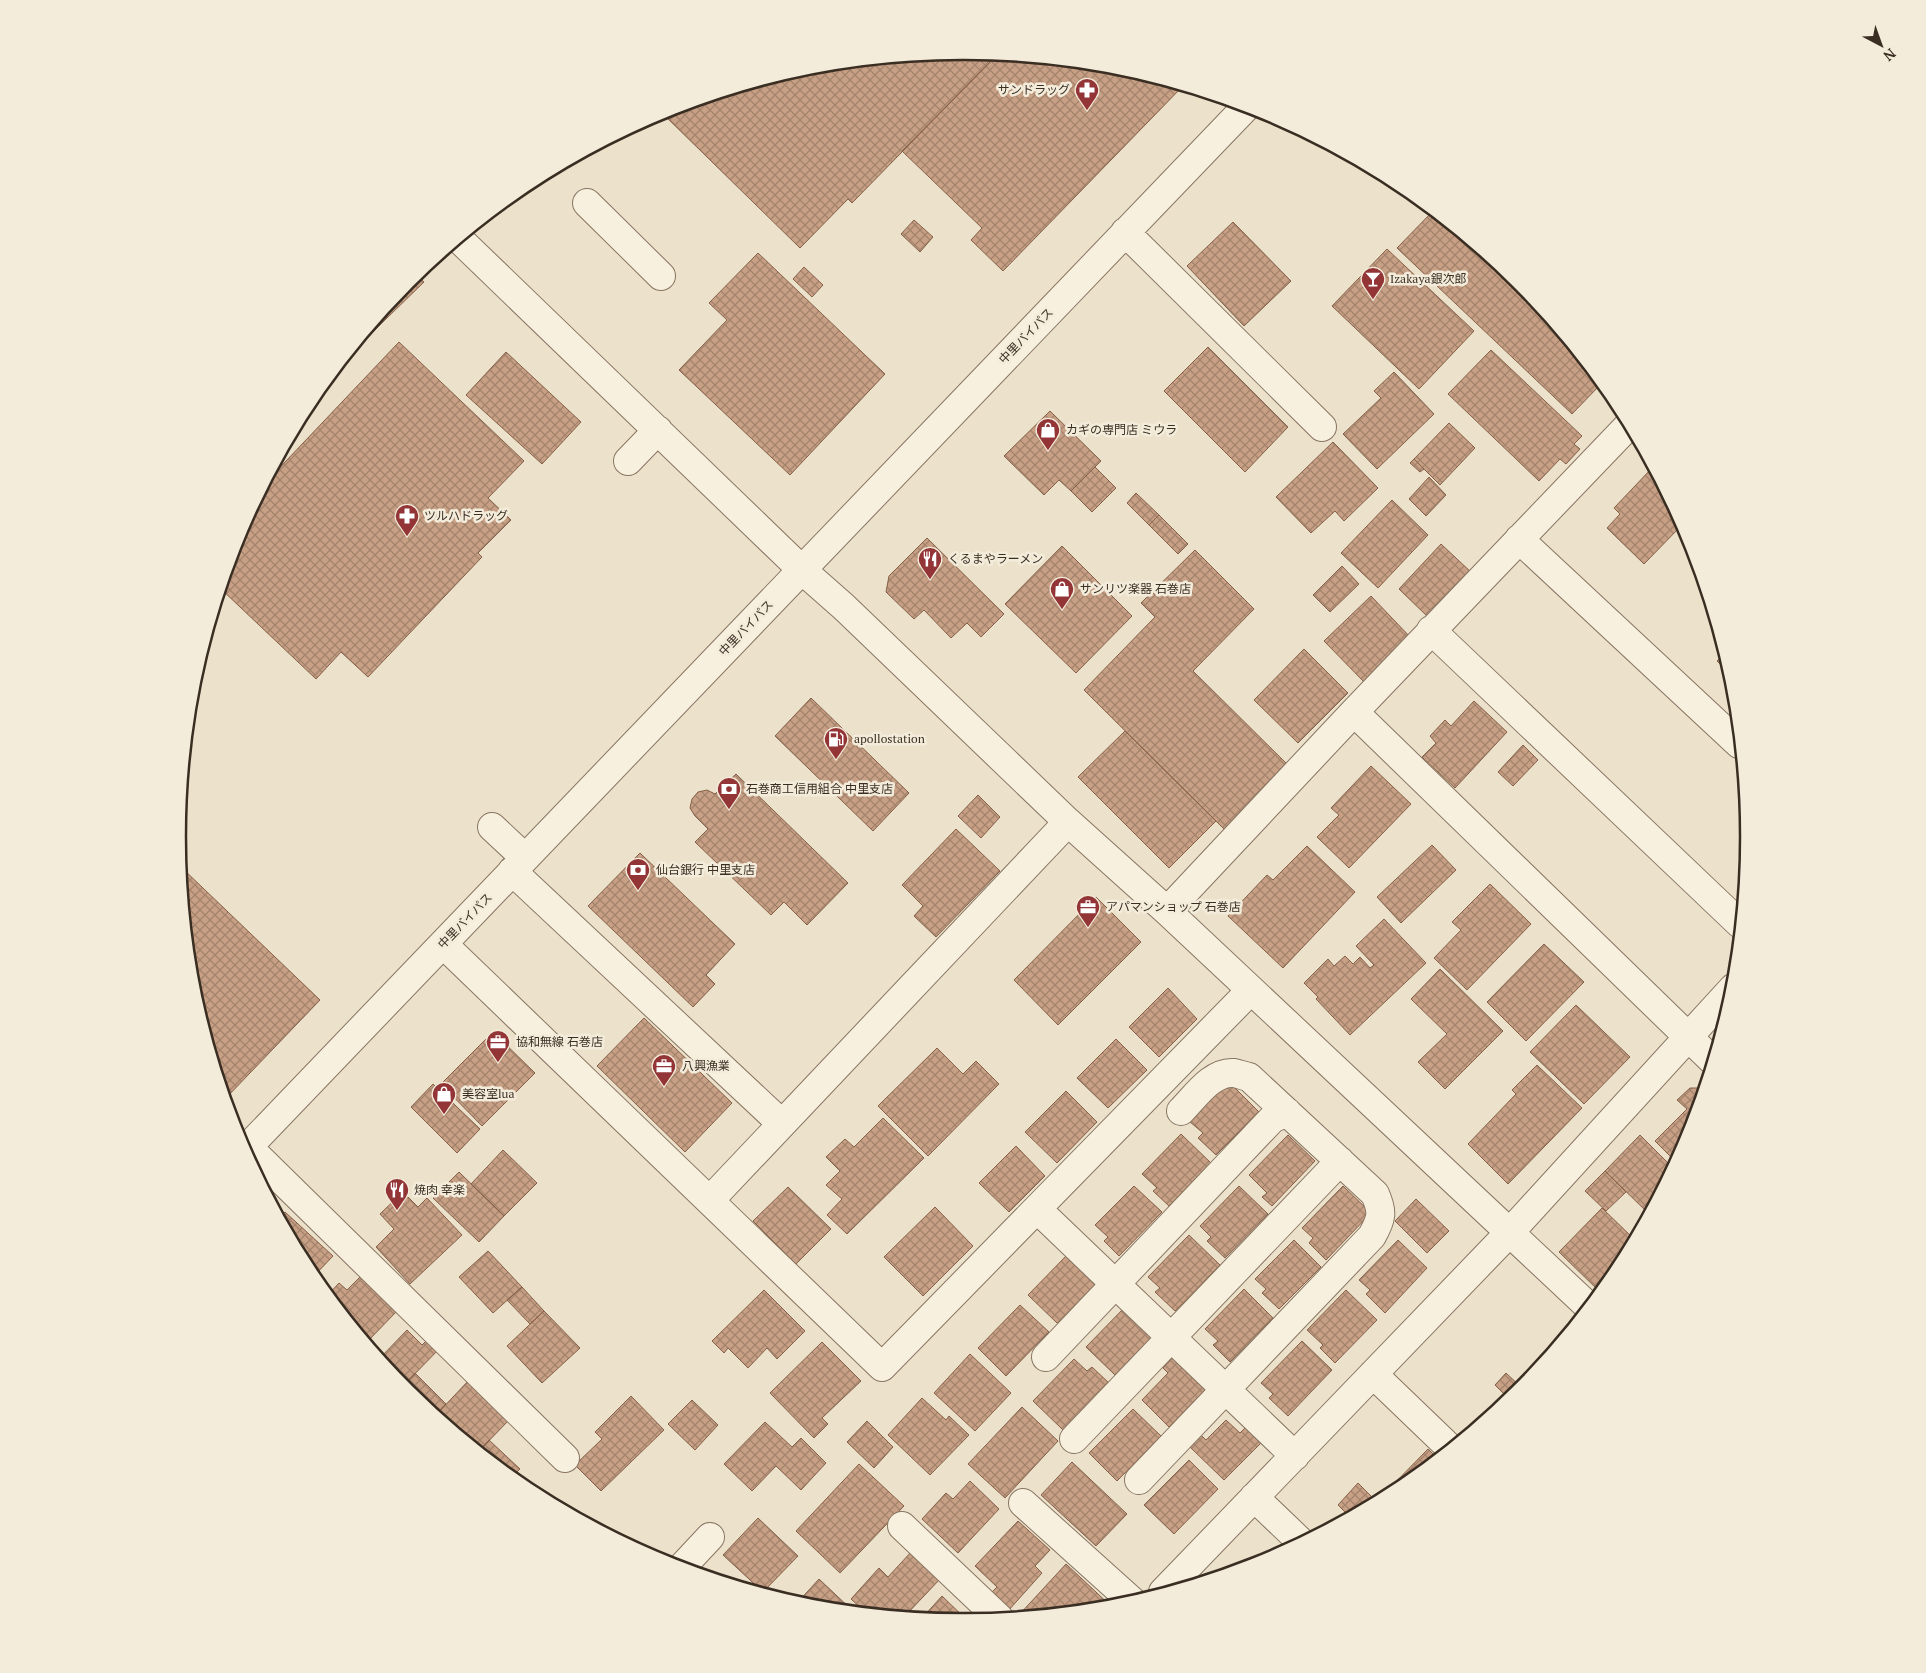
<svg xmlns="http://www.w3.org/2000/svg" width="1926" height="1673" font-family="'PT Serif','Noto Sans JP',serif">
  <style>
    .building { fill: url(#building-cross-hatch); stroke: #866048 }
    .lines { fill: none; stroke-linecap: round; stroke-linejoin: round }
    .minor-casing { stroke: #887561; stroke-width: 30 }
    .minor { stroke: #f7f0df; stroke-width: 28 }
    .labels { text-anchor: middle; stroke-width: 5; stroke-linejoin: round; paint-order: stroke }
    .poi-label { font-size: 12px; fill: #3a2e23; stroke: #f4ecdb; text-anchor: start }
    .street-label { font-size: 12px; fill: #3a2e23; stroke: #f4ecdb }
    .rim { fill: none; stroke: #3a2e23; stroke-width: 2.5 }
  </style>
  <defs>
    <pattern id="building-cross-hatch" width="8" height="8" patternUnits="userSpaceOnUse" patternTransform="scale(1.25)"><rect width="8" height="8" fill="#c7a085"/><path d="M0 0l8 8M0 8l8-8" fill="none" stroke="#a3836c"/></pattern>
  </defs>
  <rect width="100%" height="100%" fill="#ece2cc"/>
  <path class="building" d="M 963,51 L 997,55 L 852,203 L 848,199 L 800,248 L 661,112 L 810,66 Z
    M 997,55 L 1116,66 L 1183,86 L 1003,271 L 971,240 L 982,228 L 902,151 Z
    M 1433,211 L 1518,281 L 1602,383 L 1572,414 L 1397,248 Z
    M 914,220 L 933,237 L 920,252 L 901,234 Z
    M 1233,222 L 1291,281 L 1244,326 L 1187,266 Z
    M 1387,249 L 1474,331 L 1419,389 L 1332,306 Z
    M 758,253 L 885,374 L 790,475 L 679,370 L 727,320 L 709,303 Z
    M 804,267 L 823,285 L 812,297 L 793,279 Z
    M 416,275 L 424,282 L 387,318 L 382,313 L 408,281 Z
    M 382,313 L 387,318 L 354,351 L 352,349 Z
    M 399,342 L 524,461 L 488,498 L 511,520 L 478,553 L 482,557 L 368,677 L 341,652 L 316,679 L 221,589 L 238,536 L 267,481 Z
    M 1208,347 L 1288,427 L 1245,472 L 1164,391 Z
    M 1491,350 L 1582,436 L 1574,444 L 1580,449 L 1566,464 L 1560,459 L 1539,481 L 1448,394 Z
    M 506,352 L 581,422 L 542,464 L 466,395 Z
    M 338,367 L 342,371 L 307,405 L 310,400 Z
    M 1394,372 L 1434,414 L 1377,469 L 1343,434 L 1381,398 L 1374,391 Z
    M 1050,411 L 1101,461 L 1071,491 L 1059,480 L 1044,495 L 1004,456 Z
    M 1449,423 L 1475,448 L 1440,485 L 1414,459 Z
    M 1333,442 L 1378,488 L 1344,521 L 1335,511 L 1311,533 L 1276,497 Z
    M 1414,459 L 1424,469 L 1420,472 L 1410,463 Z
    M 1095,467 L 1116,488 L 1092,512 L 1071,491 Z
    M 1652,468 L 1682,525 L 1644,564 L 1607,528 L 1620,514 L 1614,508 Z
    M 1429,477 L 1446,495 L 1426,516 L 1409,499 Z
    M 1136,493 L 1159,515 L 1149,525 L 1127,503 Z
    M 1392,500 L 1428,535 L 1378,588 L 1341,553 Z
    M 1159,515 L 1188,544 L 1178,554 L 1149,525 Z
    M 927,538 L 1004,614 L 981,637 L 967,623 L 951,638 L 924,610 L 914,619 L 886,592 L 889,576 Z
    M 1441,544 L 1472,573 L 1429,618 L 1399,589 Z
    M 1062,546 L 1132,616 L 1076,673 L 1005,604 Z
    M 1195,550 L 1254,609 L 1193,671 L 1290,767 L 1226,831 L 1084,690 L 1155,617 L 1141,603 Z
    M 1342,566 L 1359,584 L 1330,612 L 1313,595 Z
    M 1371,596 L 1412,639 L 1366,684 L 1324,641 Z
    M 1304,649 L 1348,693 L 1298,743 L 1254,700 Z
    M 1724,654 L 1730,674 L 1717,661 Z
    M 811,698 L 909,793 L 873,831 L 775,736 Z
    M 1474,701 L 1507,732 L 1455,788 L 1422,757 L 1436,743 L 1430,736 L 1445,720 L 1451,726 Z
    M 1125,731 L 1216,821 L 1169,868 L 1078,777 Z
    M 1523,745 L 1538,760 L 1513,786 L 1498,772 Z
    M 1371,766 L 1411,804 L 1349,868 L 1317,837 L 1339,815 L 1331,808 Z
    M 736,774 L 848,883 L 807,925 L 784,902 L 771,915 L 695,842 L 708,829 L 695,816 L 690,808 L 692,799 L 698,792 L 707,790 L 715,794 Z
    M 978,795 L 1000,817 L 981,838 L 958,816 Z
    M 956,829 L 1000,871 L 936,937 L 914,916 L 923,906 L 902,885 Z
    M 1432,845 L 1456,870 L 1401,923 L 1377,897 Z
    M 1307,846 L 1355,892 L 1283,968 L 1228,916 L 1267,875 L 1273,880 Z
    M 640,853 L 735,944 L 706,975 L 715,984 L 693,1007 L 588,906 Z
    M 181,867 L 320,1000 L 226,1098 L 193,989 Z
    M 1490,884 L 1531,924 L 1467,990 L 1434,958 L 1461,930 L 1452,922 Z
    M 1096,897 L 1141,942 L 1058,1025 L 1014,980 Z
    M 1384,919 L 1426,963 L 1350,1035 L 1316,999 L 1318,997 L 1304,983 L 1328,959 L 1334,966 L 1345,956 L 1353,964 L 1360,957 L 1370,968 L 1374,965 L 1356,946 Z
    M 1544,944 L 1584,982 L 1526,1041 L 1487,1002 Z
    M 1440,969 L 1503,1031 L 1445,1089 L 1418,1062 L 1447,1034 L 1411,999 Z
    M 1168,988 L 1197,1019 L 1159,1057 L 1129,1027 Z
    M 1576,1005 L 1630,1057 L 1584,1104 L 1530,1052 Z
    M 644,1018 L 732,1103 L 685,1152 L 597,1066 Z
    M 493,1032 L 535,1073 L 482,1126 L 441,1084 Z
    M 1116,1039 L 1147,1070 L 1108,1108 L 1077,1078 Z
    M 937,1048 L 963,1074 L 976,1061 L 999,1084 L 928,1156 L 878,1106 Z
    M 1537,1065 L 1582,1108 L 1508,1184 L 1468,1144 L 1516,1094 L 1512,1090 Z
    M 1228,1081 L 1259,1112 L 1216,1155 L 1198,1138 L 1203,1133 L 1189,1121 Z
    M 433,1084 L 480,1129 L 457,1153 L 411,1107 Z
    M 1690,1088 L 1701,1088 L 1703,1090 L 1688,1137 L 1675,1161 L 1655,1141 L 1687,1109 L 1677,1100 Z
    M 1066,1091 L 1097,1122 L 1057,1163 L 1025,1132 Z
    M 883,1118 L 924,1158 L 847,1234 L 827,1215 L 842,1199 L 826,1185 L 840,1171 L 826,1157 L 845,1139 L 854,1147 Z
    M 1181,1134 L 1211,1163 L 1169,1206 L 1153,1191 L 1157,1188 L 1142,1174 Z
    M 1288,1135 L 1315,1161 L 1272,1206 L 1262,1197 L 1267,1193 L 1249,1175 Z
    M 1640,1135 L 1672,1167 L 1648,1213 L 1605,1171 Z
    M 1016,1146 L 1045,1176 L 1009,1212 L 979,1183 Z
    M 503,1150 L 537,1183 L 504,1216 L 471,1184 Z
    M 1605,1171 L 1626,1192 L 1606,1211 L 1585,1191 Z
    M 459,1172 L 504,1216 L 479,1242 L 433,1198 Z
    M 1134,1186 L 1162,1212 L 1119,1256 L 1104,1241 L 1108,1237 L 1095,1225 Z
    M 1239,1186 L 1268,1214 L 1225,1258 L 1207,1241 L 1211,1237 L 1200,1226 Z
    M 1343,1186 L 1371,1213 L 1326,1260 L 1309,1243 L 1313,1238 L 1302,1228 Z
    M 788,1187 L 831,1229 L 796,1264 L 753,1221 Z
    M 403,1192 L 418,1207 L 427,1198 L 462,1235 L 410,1284 L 376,1247 L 394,1229 L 380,1214 Z
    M 1416,1199 L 1449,1231 L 1427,1253 L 1395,1221 Z
    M 935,1207 L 973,1246 L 923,1296 L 884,1257 Z
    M 1602,1208 L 1634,1239 L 1616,1273 L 1600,1292 L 1559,1252 Z
    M 285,1212 L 333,1256 L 313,1277 L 280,1217 Z
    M 1189,1235 L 1220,1265 L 1175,1311 L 1155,1292 L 1160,1288 L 1148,1277 Z
    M 1294,1240 L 1321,1267 L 1279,1309 L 1262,1293 L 1266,1289 L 1255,1279 Z
    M 1398,1240 L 1427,1268 L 1385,1313 L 1366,1294 L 1370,1290 L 1359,1280 Z
    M 488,1251 L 522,1287 L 493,1313 L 459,1277 Z
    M 1068,1254 L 1098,1282 L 1058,1324 L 1028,1295 Z
    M 360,1277 L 397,1311 L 367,1342 L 328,1295 L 339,1283 L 347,1290 Z
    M 522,1287 L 544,1311 L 530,1324 L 507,1300 Z
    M 1244,1289 L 1273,1318 L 1230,1362 L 1213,1345 L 1218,1341 L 1205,1329 Z
    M 764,1290 L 805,1331 L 777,1359 L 767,1348 L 748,1368 L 728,1348 L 724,1353 L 712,1341 Z
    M 1346,1290 L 1377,1320 L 1335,1363 L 1320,1348 L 1323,1345 L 1307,1330 Z
    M 1020,1305 L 1049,1332 L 1006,1376 L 978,1348 Z
    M 1124,1308 L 1153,1336 L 1115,1375 L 1086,1347 Z
    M 544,1311 L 580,1348 L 542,1383 L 507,1346 Z
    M 407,1330 L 422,1345 L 432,1335 L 443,1345 L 403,1386 L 380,1358 Z
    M 1302,1341 L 1332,1370 L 1288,1416 L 1269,1398 L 1273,1394 L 1261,1383 Z
    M 822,1342 L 861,1381 L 822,1418 L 828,1424 L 814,1438 L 770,1393 Z
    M 970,1354 L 1011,1393 L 975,1431 L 934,1393 Z
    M 1176,1354 L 1209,1386 L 1169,1427 L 1142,1400 L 1168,1373 L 1163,1368 Z
    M 1074,1359 L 1087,1371 L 1092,1367 L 1109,1383 L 1063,1430 L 1033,1401 Z
    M 415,1373 L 446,1404 L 436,1415 L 403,1386 Z
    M 1506,1373 L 1521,1387 L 1509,1399 L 1495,1385 Z
    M 470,1379 L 510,1419 L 479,1451 L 436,1415 Z
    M 631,1396 L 664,1430 L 601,1491 L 575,1465 L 602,1439 L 595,1432 Z
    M 922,1398 L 946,1420 L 949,1416 L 969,1435 L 930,1475 L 888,1435 Z
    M 692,1400 L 718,1425 L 695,1450 L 668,1424 Z
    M 1022,1407 L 1058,1441 L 1005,1498 L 968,1464 Z
    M 1133,1409 L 1161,1436 L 1117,1481 L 1089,1453 Z
    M 1226,1420 L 1240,1433 L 1247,1426 L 1263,1441 L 1224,1480 L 1190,1447 L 1201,1435 L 1206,1440 Z
    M 867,1421 L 893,1447 L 874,1468 L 847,1442 Z
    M 765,1422 L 792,1447 L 801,1438 L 826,1463 L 801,1490 L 776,1466 L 752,1491 L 724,1464 Z
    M 489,1440 L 520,1469 L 512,1477 L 479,1451 Z
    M 1428,1449 L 1437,1458 L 1399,1490 L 1384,1498 L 1382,1496 Z
    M 1189,1460 L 1218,1489 L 1174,1534 L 1144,1505 Z
    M 1072,1462 L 1127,1514 L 1096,1546 L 1041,1495 Z
    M 859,1464 L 904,1506 L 840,1573 L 796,1531 Z
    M 970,1481 L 999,1509 L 958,1553 L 922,1519 L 946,1493 L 953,1499 Z
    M 1358,1483 L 1377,1502 L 1349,1516 L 1338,1505 Z
    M 758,1518 L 798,1556 L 763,1592 L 723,1555 Z
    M 1018,1521 L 1050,1550 L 1035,1566 L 1042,1573 L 1008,1611 L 990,1594 L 997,1587 L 975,1566 Z
    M 912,1551 L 941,1578 L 905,1616 L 865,1612 L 851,1599 L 879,1568 L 888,1577 Z
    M 1066,1564 L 1112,1607 L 1018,1616 Z
    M 819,1579 L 853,1611 L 810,1607 L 797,1603 Z
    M 942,1596 L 968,1621 L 922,1618 Z"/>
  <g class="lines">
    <g class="minor-casing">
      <path id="minor" d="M 587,203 L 661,276
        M 1125,232 L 1322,427
        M 459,239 L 802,570 L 844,607 L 1068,822 L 1167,911 L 1588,1306
        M 628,461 L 658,430
        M 1519,539 L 1739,744
        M 1431,630 L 1740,924
        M 1354,712 L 1712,1060
        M 492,827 L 525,858
        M 512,871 L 782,1124
        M 1167,911 L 1354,712 L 1629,425
        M 443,944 L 882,1367 L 1251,990
        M 248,1147 L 565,1458
        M 245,1150 L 1247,106
        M 710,1200 L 1068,822
        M 1037,1209 L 1295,1456
        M 1046,1357 L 1272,1119 L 1287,1112
        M 1373,1374 L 1450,1448
        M 1074,1439 L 1340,1161
        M 1139,1480 L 1372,1236 C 1382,1218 1383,1212 1375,1194 L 1249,1077 C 1244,1076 1239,1074 1234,1073 C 1212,1071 1195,1097 1181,1111
        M 1254,1497 L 1301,1542
        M 1023,1503 L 1133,1602
        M 902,1526 L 999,1618
        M 681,1568 L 710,1537
        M 1163,1592 L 1510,1232 L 1733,988"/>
    </g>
    <use href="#minor" class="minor"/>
  </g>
  <defs>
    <g id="pharmacy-pin" transform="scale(1.25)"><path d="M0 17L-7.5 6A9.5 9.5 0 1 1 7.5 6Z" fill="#933537" stroke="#f4ecdb"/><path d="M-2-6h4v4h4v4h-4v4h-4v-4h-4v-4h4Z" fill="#fff"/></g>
    <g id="bar-pin" transform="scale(1.25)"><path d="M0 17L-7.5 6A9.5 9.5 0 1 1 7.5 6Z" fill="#933537" stroke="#f4ecdb"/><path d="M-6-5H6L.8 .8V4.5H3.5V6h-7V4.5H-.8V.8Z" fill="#fff"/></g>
    <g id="shop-pin" transform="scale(1.25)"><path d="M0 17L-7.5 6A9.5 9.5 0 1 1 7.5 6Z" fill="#933537" stroke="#f4ecdb"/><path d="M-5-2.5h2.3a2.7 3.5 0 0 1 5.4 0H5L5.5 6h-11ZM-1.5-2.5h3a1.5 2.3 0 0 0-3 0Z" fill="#fff"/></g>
    <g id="restaurant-pin" transform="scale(1.25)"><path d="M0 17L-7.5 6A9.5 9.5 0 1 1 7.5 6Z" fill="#933537" stroke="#f4ecdb"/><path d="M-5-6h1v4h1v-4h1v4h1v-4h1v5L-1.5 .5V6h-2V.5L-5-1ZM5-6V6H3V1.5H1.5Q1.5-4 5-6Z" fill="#fff"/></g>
    <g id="fuel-pin" transform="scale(1.25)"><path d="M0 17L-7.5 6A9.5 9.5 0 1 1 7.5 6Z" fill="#933537" stroke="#f4ecdb"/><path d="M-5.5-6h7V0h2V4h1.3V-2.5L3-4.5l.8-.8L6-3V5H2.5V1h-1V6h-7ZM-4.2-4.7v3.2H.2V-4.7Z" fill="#fff"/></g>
    <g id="bank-pin" transform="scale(1.25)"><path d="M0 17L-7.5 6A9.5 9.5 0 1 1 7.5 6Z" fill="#933537" stroke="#f4ecdb"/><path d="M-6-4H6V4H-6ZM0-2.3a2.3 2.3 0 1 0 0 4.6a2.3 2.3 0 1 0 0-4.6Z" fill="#fff"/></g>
    <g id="office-pin" transform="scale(1.25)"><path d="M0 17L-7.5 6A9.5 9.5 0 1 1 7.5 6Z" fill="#933537" stroke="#f4ecdb"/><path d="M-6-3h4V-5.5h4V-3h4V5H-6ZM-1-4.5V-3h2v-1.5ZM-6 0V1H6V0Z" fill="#fff"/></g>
  </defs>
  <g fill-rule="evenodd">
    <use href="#pharmacy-pin" x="1087" y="90"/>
    <use href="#bar-pin" x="1373" y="279"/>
    <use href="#shop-pin" x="1048" y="430"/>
    <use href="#pharmacy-pin" x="407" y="516"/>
    <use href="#restaurant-pin" x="930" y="559"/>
    <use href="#shop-pin" x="1062" y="589"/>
    <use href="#fuel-pin" x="836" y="739"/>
    <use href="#bank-pin" x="729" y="789"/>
    <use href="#bank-pin" x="638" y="870"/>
    <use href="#office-pin" x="1088" y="907"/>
    <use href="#office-pin" x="498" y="1042"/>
    <use href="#office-pin" x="664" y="1066"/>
    <use href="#shop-pin" x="444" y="1094"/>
    <use href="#restaurant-pin" x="397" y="1190"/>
  </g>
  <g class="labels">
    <g class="poi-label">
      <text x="1070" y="94" text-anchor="end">サンドラッグ</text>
      <text x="1390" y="283">Izakaya銀次郎</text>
      <text x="1066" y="434">カギの専門店 ミウラ</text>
      <text x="424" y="520">ツルハドラッグ</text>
      <text x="948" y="563">くるまやラーメン</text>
      <text x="1080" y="593">サンリツ楽器 石巻店</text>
      <text x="854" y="743">apollostation</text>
      <text x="746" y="793">石巻商工信用組合 中里支店</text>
      <text x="656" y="874">仙台銀行 中里支店</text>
      <text x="1106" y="911">アパマンショップ 石巻店</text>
      <text x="516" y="1046">協和無線 石巻店</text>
      <text x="682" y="1070">八興漁業</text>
      <text x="462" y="1098">美容室lua</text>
      <text x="414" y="1194">焼肉 幸楽</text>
    </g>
    <g class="street-label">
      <text transform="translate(1026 336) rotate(-46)" y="4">中里バイパス</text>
      <text transform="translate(746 628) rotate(-46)" y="4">中里バイパス</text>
      <text transform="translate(465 921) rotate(-46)" y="4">中里バイパス</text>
    </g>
  </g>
  <path d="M0 0H1926V1673H0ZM962 60H964A776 776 0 0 1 1740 836V837A776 776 0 0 1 964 1613H962A776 776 0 0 1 186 837V836A776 776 0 0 1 962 60Z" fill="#f4ecdb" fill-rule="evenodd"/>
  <path class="rim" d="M962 60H964A776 776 0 0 1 1740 836V837A776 776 0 0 1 964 1613H962A776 776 0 0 1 186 837V836A776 776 0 0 1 962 60Z"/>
  <g transform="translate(1881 45) rotate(139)" stroke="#f4ecdb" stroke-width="4" paint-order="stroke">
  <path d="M0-4L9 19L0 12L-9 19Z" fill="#3a2e23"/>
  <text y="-8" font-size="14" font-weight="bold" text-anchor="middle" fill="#3a2e23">N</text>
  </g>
</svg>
